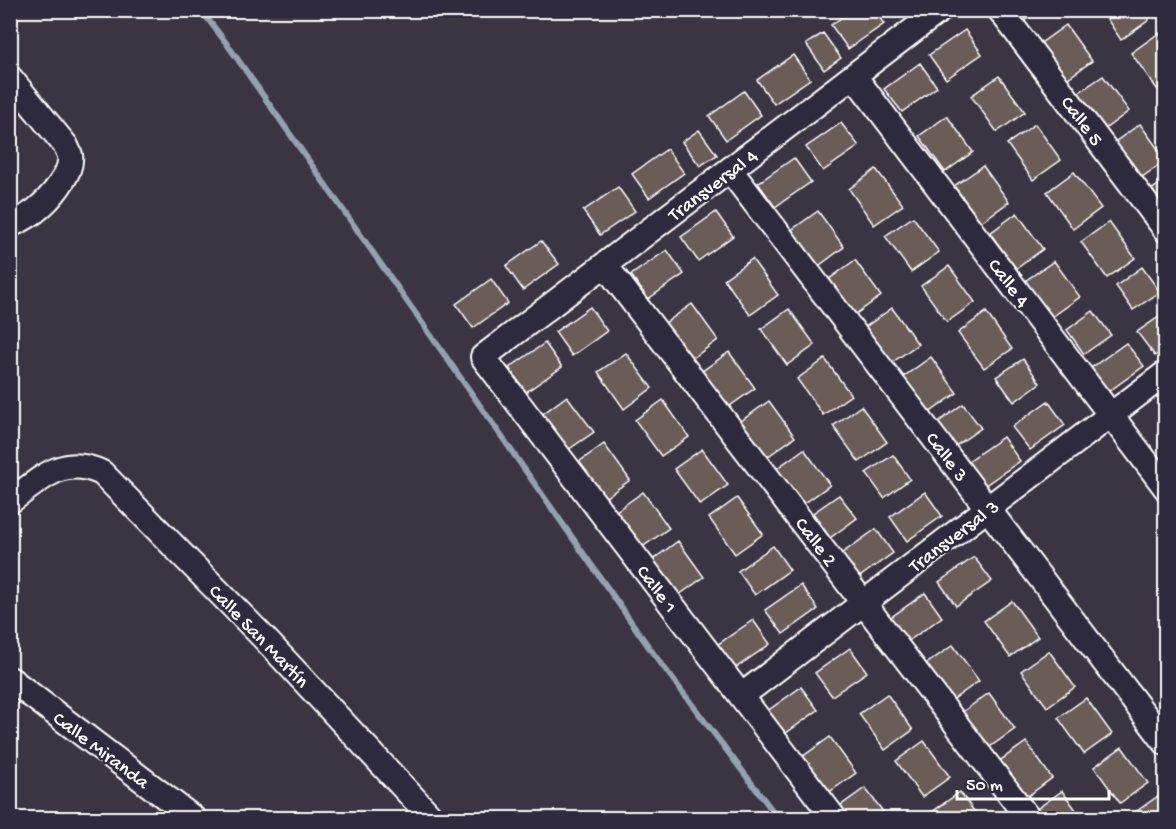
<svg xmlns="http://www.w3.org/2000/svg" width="1176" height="829" font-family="'Gochi Hand',sans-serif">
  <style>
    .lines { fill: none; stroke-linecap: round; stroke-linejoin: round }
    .stream { stroke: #94a1ae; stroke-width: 6 }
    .building { fill: #6a5d59; stroke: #fff; stroke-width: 1.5 }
    .minor-casing { stroke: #fff; stroke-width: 28 }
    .minor { stroke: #2f2a3d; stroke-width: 24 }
    .labels { text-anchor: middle; stroke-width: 4.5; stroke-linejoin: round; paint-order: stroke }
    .street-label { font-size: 20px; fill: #fff; stroke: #2f2a3d }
  </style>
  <rect width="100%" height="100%" fill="#3b3443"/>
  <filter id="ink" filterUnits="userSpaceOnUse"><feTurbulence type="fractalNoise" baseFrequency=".0167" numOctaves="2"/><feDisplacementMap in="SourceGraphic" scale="12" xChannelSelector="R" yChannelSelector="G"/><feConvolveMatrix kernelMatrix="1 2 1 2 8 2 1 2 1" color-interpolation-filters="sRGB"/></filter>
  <g filter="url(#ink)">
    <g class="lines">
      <path class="stream" d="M 201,10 L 227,44 L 653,653 L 778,818"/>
    </g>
    <path class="building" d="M 852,10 L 874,10 L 884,24 L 848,49 L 831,25 Z
      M 1014,10 L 1039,10 L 1023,22 Z
      M 1101,10 L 1143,10 L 1149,20 L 1121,40 Z
      M 1066,25 L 1092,61 L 1064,81 L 1038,45 Z
      M 965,30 L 982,54 L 946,79 L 929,55 Z
      M 823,33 L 841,58 L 824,70 L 806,44 Z
      M 1159,33 L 1166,42 L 1166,83 L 1157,89 L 1131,53 Z
      M 793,55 L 810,79 L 774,104 L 757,80 Z
      M 920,63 L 937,87 L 902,112 L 884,89 Z
      M 999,76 L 1025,112 L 997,132 L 971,96 Z
      M 1103,76 L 1129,111 L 1101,132 L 1075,95 Z
      M 744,91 L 761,115 L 726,140 L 709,116 Z
      M 947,116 L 973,152 L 945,172 L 919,136 Z
      M 841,123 L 859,146 L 823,171 L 806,147 Z
      M 1035,124 L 1061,160 L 1033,180 L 1007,144 Z
      M 1140,124 L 1166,160 L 1138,180 L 1112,144 Z
      M 699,130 L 717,155 L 700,166 L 682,142 Z
      M 667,149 L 684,173 L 649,198 L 632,174 Z
      M 794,158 L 811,182 L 775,207 L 758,183 Z
      M 983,166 L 1009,202 L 981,222 L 954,186 Z
      M 876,169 L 903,205 L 874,225 L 849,189 Z
      M 1074,172 L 1101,208 L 1073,229 L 1047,192 Z
      M 1166,180 L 1166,216 L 1148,192 Z
      M 618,187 L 635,211 L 600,235 L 583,211 Z
      M 818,211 L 844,247 L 816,268 L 790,231 Z
      M 716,212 L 733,236 L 698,261 L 681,237 Z
      M 1017,213 L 1043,249 L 1016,269 L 990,233 Z
      M 913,217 L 939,252 L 911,272 L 885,236 Z
      M 1109,222 L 1135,258 L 1107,278 L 1081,242 Z
      M 541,241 L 559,264 L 523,290 L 506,266 Z
      M 667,250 L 684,274 L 648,299 L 631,275 Z
      M 752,259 L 778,295 L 750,315 L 724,279 Z
      M 855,260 L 881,296 L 853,316 L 828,280 Z
      M 1054,261 L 1080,297 L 1052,317 L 1025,281 Z
      M 949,266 L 975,302 L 947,322 L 921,286 Z
      M 1142,267 L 1160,292 L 1133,310 L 1116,286 Z
      M 491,279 L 508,303 L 473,328 L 456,304 Z
      M 692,304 L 718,340 L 690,360 L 664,324 Z
      M 590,307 L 607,331 L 572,356 L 555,332 Z
      M 892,308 L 918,344 L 890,364 L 864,328 Z
      M 789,309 L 815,345 L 787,365 L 761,329 Z
      M 1093,311 L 1111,335 L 1084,354 L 1067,330 Z
      M 986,312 L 1012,349 L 984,368 L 958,333 Z
      M 1166,312 L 1166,348 L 1155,356 L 1137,332 Z
      M 545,343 L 562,367 L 526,392 L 509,368 Z
      M 1126,343 L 1144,366 L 1108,392 L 1091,368 Z
      M 729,352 L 755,388 L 727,408 L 701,372 Z
      M 626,353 L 652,388 L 624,409 L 598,372 Z
      M 931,357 L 957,393 L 929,413 L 903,377 Z
      M 825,359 L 851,395 L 823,415 L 797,379 Z
      M 1023,359 L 1040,383 L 1014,402 L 996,377 Z
      M 567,396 L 594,432 L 565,452 L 540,416 Z
      M 663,400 L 689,437 L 661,456 L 635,420 Z
      M 769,401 L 795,437 L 767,457 L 741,421 Z
      M 1048,401 L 1065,425 L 1030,450 L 1012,427 Z
      M 963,404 L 981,428 L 954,447 L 937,423 Z
      M 861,406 L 887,442 L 859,462 L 833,426 Z
      M 1003,437 L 1020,461 L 984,486 L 967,462 Z
      M 604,444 L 630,480 L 602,500 L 576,464 Z
      M 702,449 L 728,485 L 700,505 L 674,469 Z
      M 804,449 L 830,485 L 802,505 L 776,469 Z
      M 893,455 L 910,479 L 884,498 L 866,473 Z
      M 643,492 L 669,528 L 641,548 L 615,512 Z
      M 925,492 L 942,516 L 907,541 L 890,517 Z
      M 839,495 L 857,518 L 830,538 L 813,513 Z
      M 737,498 L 763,534 L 735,554 L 709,518 Z
      M 876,529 L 893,553 L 858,578 L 841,554 Z
      M 678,541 L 704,577 L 676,597 L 651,561 Z
      M 773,546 L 790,570 L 755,595 L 738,571 Z
      M 974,557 L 992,581 L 956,606 L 939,582 Z
      M 801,585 L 818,609 L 783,634 L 765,610 Z
      M 925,593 L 942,617 L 907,642 L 890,618 Z
      M 1012,601 L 1038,637 L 1010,657 L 984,621 Z
      M 753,620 L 770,644 L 734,669 L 717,645 Z
      M 953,645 L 979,681 L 951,701 L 925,665 Z
      M 850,648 L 867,672 L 832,696 L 815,673 Z
      M 1049,651 L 1075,687 L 1047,707 L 1021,671 Z
      M 801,687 L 818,710 L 782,736 L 766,712 Z
      M 989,693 L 1015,729 L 987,749 L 961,713 Z
      M 887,694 L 913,730 L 885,750 L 859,714 Z
      M 1086,698 L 1112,734 L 1084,754 L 1058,718 Z
      M 830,737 L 856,773 L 828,793 L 802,757 Z
      M 924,741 L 950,777 L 922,797 L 896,761 Z
      M 1026,742 L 1052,778 L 1024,799 L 998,762 Z
      M 1122,747 L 1148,783 L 1120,803 L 1094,767 Z
      M 865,788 L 888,818 L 845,818 L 837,808 Z
      M 1062,791 L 1082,818 L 1040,818 L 1034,811 Z
      M 960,792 L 979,818 L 937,818 L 932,812 Z
      M 1158,796 L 1166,806 L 1166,818 L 1132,818 L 1130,816 Z"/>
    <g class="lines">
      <g class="minor-casing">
        <path id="minor" d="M 1000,10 L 1166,230
          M 854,76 L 1166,488
          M 10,78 L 66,146 C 67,148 69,153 70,155 C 73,174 49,200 35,211 C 28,216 19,221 10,225
          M 730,170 L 1166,743
          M 605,265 L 1028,818
          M 10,501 C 42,479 62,454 102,473 L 264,638 L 432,818
          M 10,679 L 193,818
          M 741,696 L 1166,373
          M 834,818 L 483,357 L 940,10"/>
      </g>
      <use href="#minor" class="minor"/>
    </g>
  </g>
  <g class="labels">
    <g class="street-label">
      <text transform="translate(1083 120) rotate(53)" y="7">Calle 5</text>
      <text transform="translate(712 184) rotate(-37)" y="7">Transversal 4</text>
      <text transform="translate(1010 282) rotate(53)" y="7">Calle 4</text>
      <text transform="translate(948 456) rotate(53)" y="7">Calle 3</text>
      <text transform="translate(953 535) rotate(-37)" y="7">Transversal 3</text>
      <text transform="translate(817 541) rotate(53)" y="7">Calle 2</text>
      <text transform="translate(658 588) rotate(53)" y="7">Calle 1</text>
      <text transform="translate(260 635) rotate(46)" y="7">Calle San Martín</text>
      <text transform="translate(102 749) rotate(37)" y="7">Calle Miranda</text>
    </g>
  </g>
  <rect width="1176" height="829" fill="none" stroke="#2f2a3d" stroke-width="36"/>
  <rect x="18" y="18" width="1140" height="793" fill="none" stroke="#fff" stroke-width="2" filter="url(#ink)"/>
  <path d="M957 790v9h152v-9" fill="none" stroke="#ffffff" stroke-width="3"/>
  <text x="966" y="790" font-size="18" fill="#ffffff" stroke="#2f2a3d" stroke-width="4.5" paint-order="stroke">50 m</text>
</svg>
